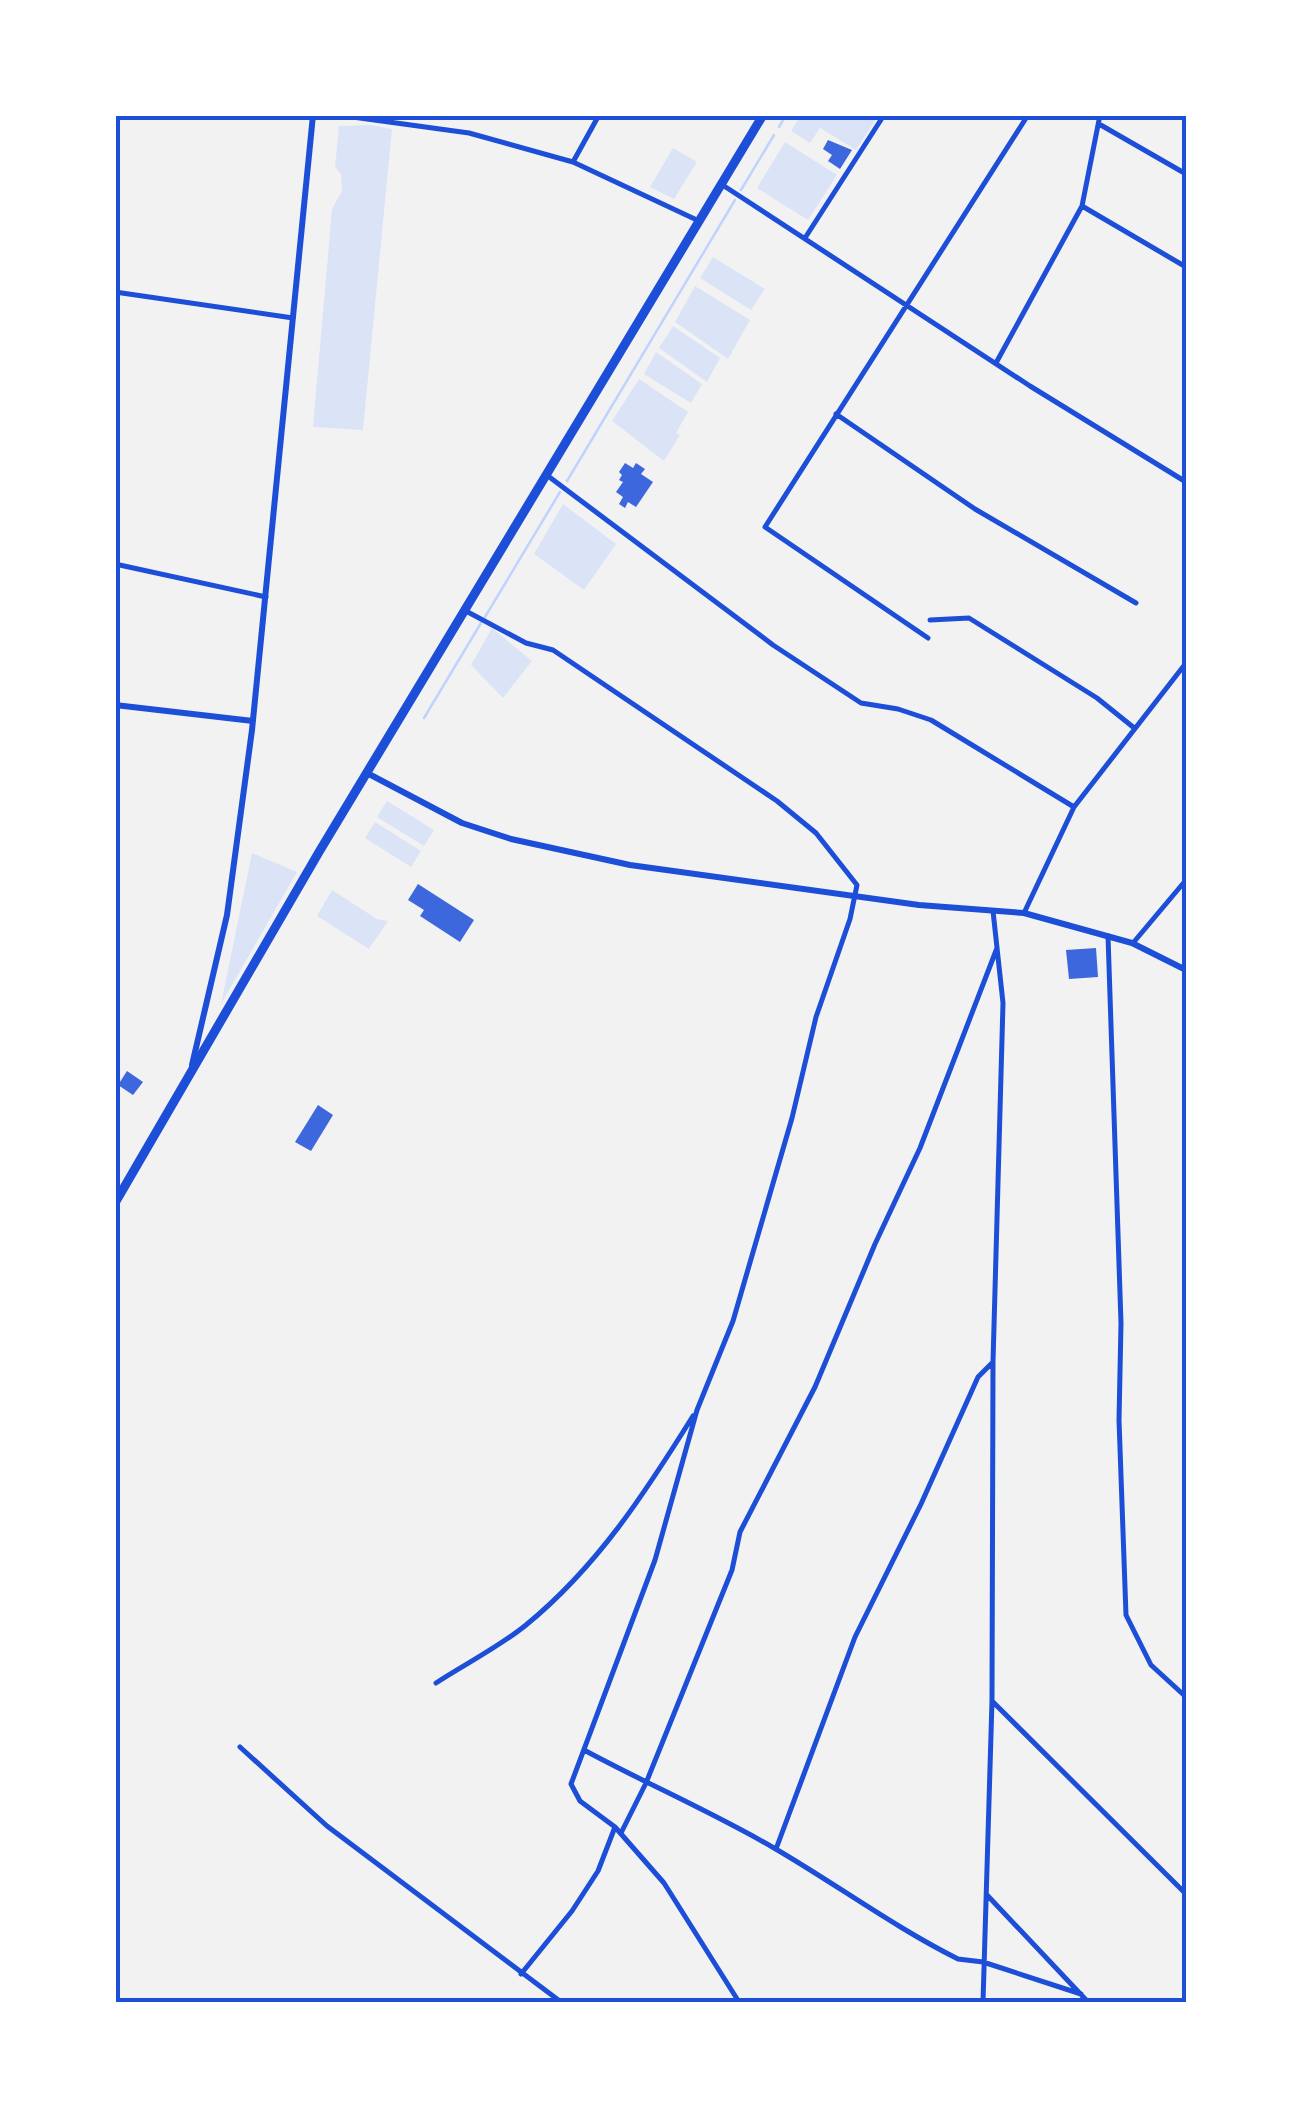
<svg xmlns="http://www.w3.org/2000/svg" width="1301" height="2117" font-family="Commissioner,sans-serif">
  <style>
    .green { fill: #dbe4f7 }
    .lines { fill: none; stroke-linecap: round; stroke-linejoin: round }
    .stream { stroke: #bfd3fe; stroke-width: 2.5 }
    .building { fill: #3d67dc }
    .minor { stroke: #1d4ed8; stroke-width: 5 }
    .tertiary { stroke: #1d4ed8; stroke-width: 6 }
    .trunk { stroke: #1d4ed8; stroke-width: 9 }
    .neatline { fill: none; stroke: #1d4ed8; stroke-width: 4 }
  </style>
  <rect width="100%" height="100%" fill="#f2f2f2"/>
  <path class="green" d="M 801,115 L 879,115 L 856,150 L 820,128 L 810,143 L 791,131 Z
    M 371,125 L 392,129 L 363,430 L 313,427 L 332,209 L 342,191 L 341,174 L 335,167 L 339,126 Z
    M 785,142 L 837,175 L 808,220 L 757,188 Z
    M 673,148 L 697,162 L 674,199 L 650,187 Z
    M 713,257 L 765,289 L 751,310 L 700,278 Z
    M 695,286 L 750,320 L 728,359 L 675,322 Z
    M 673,326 L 720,358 L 707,382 L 659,348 Z
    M 656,352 L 702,384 L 691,403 L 644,374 Z
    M 639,379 L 688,412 L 676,433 L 680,435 L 664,461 L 612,421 Z
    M 563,504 L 616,544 L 584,590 L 534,554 Z
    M 492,628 L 532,661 L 503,698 L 471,665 Z
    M 387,801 L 434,830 L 424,846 L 377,817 Z
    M 375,822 L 421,851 L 411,867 L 365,838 Z
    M 252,853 L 297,872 L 221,1004 Z
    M 332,890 L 377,919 L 388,921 L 369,949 L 317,916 Z"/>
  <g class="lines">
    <path class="stream" d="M 779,127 L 786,115
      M 741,190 L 774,135
      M 567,481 L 735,200
      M 485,617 L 560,492
      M 424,718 L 481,623"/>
  </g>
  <path class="building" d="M 828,140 L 852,150 L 840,169 L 828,161 L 832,155 L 823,149 Z
    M 625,463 L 633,468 L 636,463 L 645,469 L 641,474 L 653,482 L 636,507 L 628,502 L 625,508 L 619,504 L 623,497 L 616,492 L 623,482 L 619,480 L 622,475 L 619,472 Z
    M 418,884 L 474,920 L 460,942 L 420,916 L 424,910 L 408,900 Z
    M 1096,948 L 1098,977 L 1069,979 L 1066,950 Z
    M 127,1071 L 143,1082 L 133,1095 L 118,1085 Z
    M 318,1105 L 333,1115 L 311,1151 L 295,1142 Z"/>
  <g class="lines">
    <path class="minor" d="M 338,115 L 469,133 L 573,162 L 699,221
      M 1099,124 L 1186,174
      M 573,162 L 599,115
      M 721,184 L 1030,386 L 1186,482
      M 1082,206 L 1186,267
      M 805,238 L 884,115
      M 115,292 L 293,318
      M 996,363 L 1082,206 L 1100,115
      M 836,414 L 975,509 L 1136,603
      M 548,476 L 773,645 L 861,703 L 898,709 L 931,720 L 1074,807
      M 115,564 L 266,597
      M 464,610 L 526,643 L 553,650 L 777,801 L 816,833 L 857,885 L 850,919 L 816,1017 L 792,1118 L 733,1321 L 697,1410 L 655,1560 L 571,1784 L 580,1801 L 615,1827 L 664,1883 L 739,2002
      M 930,620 L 969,618 L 1097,698 L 1133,727
      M 928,638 L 765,527 L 1028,115
      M 1024,913 L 1074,807 L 1186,663
      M 1108,936 L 1121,1323 L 1119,1420 L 1126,1615 L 1151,1665 L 1186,1697
      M 1133,943 L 1186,880
      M 436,1683 C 465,1664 499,1647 526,1625 C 597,1567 645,1493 693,1416
      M 992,1701 L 1186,1894
      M 240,1747 L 327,1826 L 561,2002
      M 584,1750 C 647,1784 712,1812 774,1848 C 836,1884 894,1927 958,1959 L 983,1962 L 1081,1994
      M 621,1833 L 646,1783 L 732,1570 L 740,1532 L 815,1387 L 875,1244 L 920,1148 L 997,948
      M 776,1849 L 855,1637 L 921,1504 L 978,1377 L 993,1362
      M 987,1895 L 1088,2002
      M 521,1974 L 572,1911 L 598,1871 L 615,1827
      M 983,2002 L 992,1701 L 993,1362 L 1003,1003 L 993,911"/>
    <path class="tertiary" d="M 115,705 L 253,721
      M 367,773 L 462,823 L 511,839 L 630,865 L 919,905 L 1024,913 L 1132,943 L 1186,970
      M 192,1065 L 227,915 L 252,730 L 313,115"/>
    <path class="trunk" d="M 115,1203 L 319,852 L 763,115"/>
  </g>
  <rect width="1301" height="2117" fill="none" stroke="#ffffff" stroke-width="235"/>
  <rect x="118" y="118" width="1066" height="1882" class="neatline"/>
</svg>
